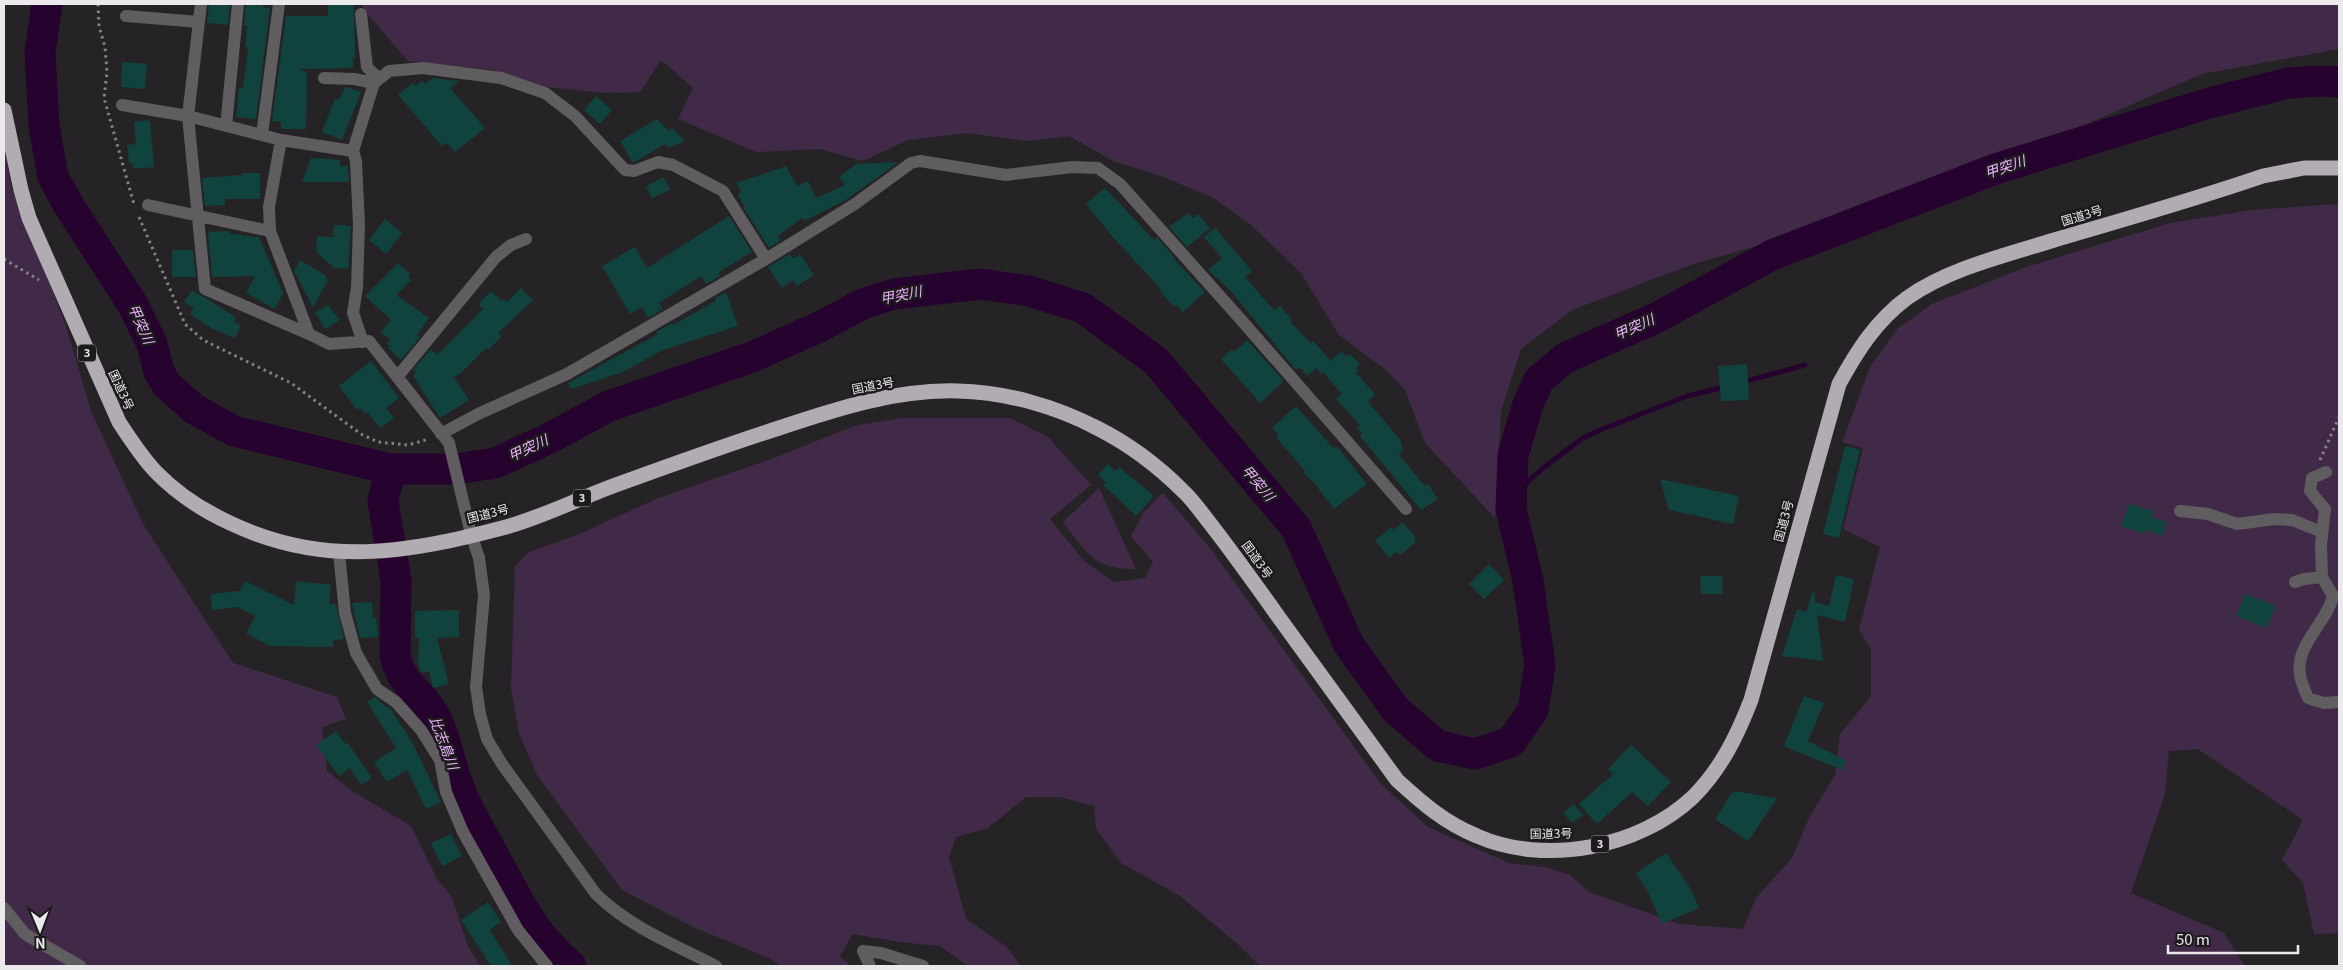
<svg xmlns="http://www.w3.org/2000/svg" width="2343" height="970" font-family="Georgia,'Noto Sans JP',serif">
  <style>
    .green { fill: #412a47 }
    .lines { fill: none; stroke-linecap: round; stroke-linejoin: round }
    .stream { stroke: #26022e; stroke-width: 5 }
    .river { stroke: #26022e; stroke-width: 31 }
    .building { fill: #10433d }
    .path { stroke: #848285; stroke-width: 3; stroke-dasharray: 2.5 4; stroke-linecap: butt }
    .minor { stroke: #5f5d5f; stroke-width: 12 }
    .highway { stroke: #b0acb1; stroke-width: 15 }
    .labels { text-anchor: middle; stroke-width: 5; stroke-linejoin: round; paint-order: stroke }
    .shield { fill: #1d1a1e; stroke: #adabae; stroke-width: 1 }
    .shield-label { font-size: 11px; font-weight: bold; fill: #ebe9eb }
    .street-label { font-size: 12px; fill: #ebe9eb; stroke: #1d1a1e }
    .water-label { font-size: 14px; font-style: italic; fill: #edb2fd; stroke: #1d1a1e }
  </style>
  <rect width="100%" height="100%" fill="#262327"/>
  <path class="green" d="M 361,4 L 2339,4 L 2339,49 L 2202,74 L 1895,207 L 1693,264 L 1572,310 L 1521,349 L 1501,411 L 1495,518 L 1425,443 L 1405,390 L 1386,370 L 1339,335 L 1301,273 L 1251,225 L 1212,197 L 1158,175 L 1113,161 L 1069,136 L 1028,141 L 967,133 L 908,140 L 863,161 L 820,149 L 756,152 L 678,119 L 693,88 L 661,60 L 640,92 L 603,93 L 548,87 L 494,70 L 408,61 L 370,17 Z
    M 4,147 L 12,189 L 65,323 L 91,411 L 143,524 L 233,663 L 337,697 L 346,719 L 322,727 L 327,771 L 352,791 L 411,826 L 437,879 L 452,897 L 467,944 L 480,966 L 4,966 Z
    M 2339,204 L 2339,933 L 2314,934 L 2303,883 L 2282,860 L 2303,820 L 2198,749 L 2169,751 L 2165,794 L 2131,893 L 2224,933 L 2245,966 L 1260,966 L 1239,945 L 1180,896 L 1121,863 L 1096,829 L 1094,806 L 1059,797 L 1026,797 L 988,828 L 956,837 L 949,857 L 966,919 L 1007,947 L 1020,966 L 968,966 L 940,946 L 900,942 L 853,934 L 840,956 L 851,966 L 782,966 L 769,958 L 693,927 L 622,890 L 537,775 L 519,733 L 511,688 L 515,566 L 529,552 L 577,535 L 656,499 L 774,458 L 854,426 L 901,418 L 1010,418 L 1048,437 L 1091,485 L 1050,519 L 1084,561 L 1114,582 L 1145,578 L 1153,562 L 1131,536 L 1144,512 L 1163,493 L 1209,547 L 1381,784 L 1428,827 L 1509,863 L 1545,867 L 1570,875 L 1589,892 L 1679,924 L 1743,929 L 1756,898 L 1792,858 L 1810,816 L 1835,775 L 1840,734 L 1871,696 L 1871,649 L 1859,630 L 1880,547 L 1843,529 L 1863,448 L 1842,442 L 1870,367 L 1897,329 L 1932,304 L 2026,267 L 2170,223 L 2251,210 Z
    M 1099,488 L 1136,569 C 1094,570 1086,552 1063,522 Z"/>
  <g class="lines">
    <path class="stream" d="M 1743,382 L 1805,365
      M 1511,497 L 1543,468 L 1583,438 L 1600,430 L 1687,396 L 1725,387"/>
    <path class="river" d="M 47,4 L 40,52 L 44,126 L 53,177 L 69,206 L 133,305 L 152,344 L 159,372 L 167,385 L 194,409 L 234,431 L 390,469 L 456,469 L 495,463 L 548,439 L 609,406 L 752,357 L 817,328 L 865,303 L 894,294 L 980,284 L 1029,291 L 1083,308 L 1156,361 L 1296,528 L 1349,645 L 1396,710 L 1438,746 L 1475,754 L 1511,742 L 1533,710 L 1540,665 L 1528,581 L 1511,509 L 1513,455 L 1528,404 L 1539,380 L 1565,358 L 1656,318 L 1772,255 L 1998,168 L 2206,104 L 2288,83 L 2320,81 L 2339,82
      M 390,469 L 383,501 L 396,580 L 395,655 C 400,685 424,693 436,718 C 447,741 450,766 460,790 C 469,814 483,835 495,858 C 519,901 532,933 571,966"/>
  </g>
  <path class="building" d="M 209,4 L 230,4 L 228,25 L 207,23 Z
    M 246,4 L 263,4 L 263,7 L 270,8 L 256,119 L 236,117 L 239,88 L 243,89 L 248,48 L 245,47 L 247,26 L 244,26 Z
    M 328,4 L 354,4 L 355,58 L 353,58 L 353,68 L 298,69 L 307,72 L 306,129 L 281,129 L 281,122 L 272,121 L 286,16 L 328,16 Z
    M 122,62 L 147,64 L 145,89 L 121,87 Z
    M 433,78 L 459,81 L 450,88 L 485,128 L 455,152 L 447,143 L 442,146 L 398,95 L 413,83 L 416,86 L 422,80 L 425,84 Z
    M 345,87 L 361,92 L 342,140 L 322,132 L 335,98 L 339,100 Z
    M 596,96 L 612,110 L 600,124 L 584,110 Z
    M 657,119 L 669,131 L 672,128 L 685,141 L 669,148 L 665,144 L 633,163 L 620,141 Z
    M 150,120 L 154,167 L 133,169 L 132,163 L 129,163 L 127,145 L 136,144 L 134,122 Z
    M 311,158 L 340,160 L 340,166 L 348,166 L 349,182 L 302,182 Z
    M 899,162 L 844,201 L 804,221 L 802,218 L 778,236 L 781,240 L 769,248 L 743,207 L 744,206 L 738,194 L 741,192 L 736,183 L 786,166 L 797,186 L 808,181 L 816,198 L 845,185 L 839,177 L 856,164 Z
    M 242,173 L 260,173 L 260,199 L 225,199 L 225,205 L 205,206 L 202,178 L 242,175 Z
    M 664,177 L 670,190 L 652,198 L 646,186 Z
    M 1105,188 L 1154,240 L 1157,237 L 1175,258 L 1174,259 L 1205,292 L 1183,312 L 1176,305 L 1174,307 L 1163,295 L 1158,286 L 1112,236 L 1086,204 Z
    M 1188,213 L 1193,218 L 1198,214 L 1210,228 L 1187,247 L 1169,227 Z
    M 729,216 L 752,252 L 719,272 L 720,276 L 706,284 L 701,276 L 659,303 L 663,309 L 648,318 L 642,307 L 630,314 L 602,266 L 635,247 L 647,268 Z
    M 385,219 L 402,233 L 386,254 L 369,240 Z
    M 334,225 L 351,226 L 348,269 L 334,268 L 316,252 L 317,236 L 333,237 Z
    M 1215,228 L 1252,271 L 1245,277 L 1271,307 L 1276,310 L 1280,306 L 1292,319 L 1290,322 L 1311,343 L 1313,341 L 1331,361 L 1342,351 L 1346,357 L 1350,354 L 1360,364 L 1356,368 L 1358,370 L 1355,372 L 1375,394 L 1368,402 L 1400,439 L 1403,451 L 1399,455 L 1425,486 L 1428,484 L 1438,499 L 1421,510 L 1360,436 L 1362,434 L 1357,428 L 1360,425 L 1336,399 L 1342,394 L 1323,372 L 1321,374 L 1316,368 L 1307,376 L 1299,367 L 1296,370 L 1230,290 L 1208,270 L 1222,258 L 1204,237 Z
    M 230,231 L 230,234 L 259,237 L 283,293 L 275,309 L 246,293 L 255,276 L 212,277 L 208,232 Z
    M 172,250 L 193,250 L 196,277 L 172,277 Z
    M 790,254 L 794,259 L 800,254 L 814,275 L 797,286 L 793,280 L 782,288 L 768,267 Z
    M 300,260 L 325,275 L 328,280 L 313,307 L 294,271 Z
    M 398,263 L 410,274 L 408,276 L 411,280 L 396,295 L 429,318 L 417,335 L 420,337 L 401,360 L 388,348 L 390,347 L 387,344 L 390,340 L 381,332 L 391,320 L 365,296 Z
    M 521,288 L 533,300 L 498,333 L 502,336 L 488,350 L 486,348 L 460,374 L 454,377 L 469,400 L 440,418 L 413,376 L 416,372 L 413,370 L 431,349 L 437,355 L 483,309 L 478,304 L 491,291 L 502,301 L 504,299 L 507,302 Z
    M 192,290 L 236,317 L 234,322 L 241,325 L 235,338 L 211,328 L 190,314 L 194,308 L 184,302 Z
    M 726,292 L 738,326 L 663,350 L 623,372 L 571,389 L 568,383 L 658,334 L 656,332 L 672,323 L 673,325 L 716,301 L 715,298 Z
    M 328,305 L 340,320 L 325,329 L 315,312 Z
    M 1247,340 L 1284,381 L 1260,403 L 1221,359 L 1232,349 L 1234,352 Z
    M 371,361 L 399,398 L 386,408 L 394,418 L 380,428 L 367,412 L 365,414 L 360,408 L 357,410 L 339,386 Z
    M 1747,364 L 1749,400 L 1721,401 L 1718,366 Z
    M 1296,406 L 1334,449 L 1336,446 L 1341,451 L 1367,484 L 1334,509 L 1314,483 L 1303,473 L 1305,471 L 1276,437 L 1278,435 L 1272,428 Z
    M 1845,446 L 1860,450 L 1839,538 L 1823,534 Z
    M 1108,464 L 1116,471 L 1119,467 L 1154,496 L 1136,516 L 1103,485 L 1106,482 L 1098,475 Z
    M 1660,479 L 1739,496 L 1733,524 L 1669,510 Z
    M 2129,504 L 2153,511 L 2151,517 L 2167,522 L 2162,536 L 2146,530 L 2145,534 L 2121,526 Z
    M 1403,522 L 1416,538 L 1413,540 L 1416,542 L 1400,555 L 1397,552 L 1389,558 L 1375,540 L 1392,527 L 1394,530 Z
    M 1489,564 L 1504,580 L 1484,599 L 1469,584 Z
    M 1836,575 L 1854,579 L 1845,622 L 1817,615 L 1823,661 L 1782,656 L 1797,609 L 1806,612 L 1814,588 L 1815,602 L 1829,606 Z
    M 1700,576 L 1722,576 L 1723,594 L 1701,594 Z
    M 245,581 L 294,605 L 296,581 L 331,585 L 329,605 L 336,604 L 344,639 L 333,640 L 333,647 L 270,646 L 246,633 L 255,616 L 238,607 L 212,610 L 211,594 L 240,591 Z
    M 2245,594 L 2276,606 L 2267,628 L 2236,616 Z
    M 372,602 L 373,618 L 376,618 L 378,637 L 360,638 L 352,603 Z
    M 459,610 L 459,637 L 437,638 L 449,684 L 433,688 L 429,671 L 421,673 L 418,661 L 419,638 L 415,638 L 415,611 Z
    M 1804,696 L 1824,703 L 1808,741 L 1846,761 L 1842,770 L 1784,746 Z
    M 375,697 L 386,707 L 390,708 L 412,742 L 441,802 L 426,809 L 407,770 L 387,782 L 374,762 L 396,748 L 367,702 Z
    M 336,731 L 345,744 L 347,742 L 372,778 L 361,785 L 350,768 L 339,776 L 316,745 Z
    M 1631,745 L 1671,782 L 1648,806 L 1632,792 L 1597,824 L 1579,804 L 1613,774 L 1608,769 Z
    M 1733,791 L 1777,798 L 1748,841 L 1715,819 Z
    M 1574,804 L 1583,815 L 1572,823 L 1563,813 Z
    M 451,834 L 462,856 L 442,866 L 431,843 Z
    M 1666,853 L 1690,888 L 1699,908 L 1662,924 L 1647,890 L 1636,873 Z
    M 488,902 L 501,922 L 490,930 L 512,966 L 491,966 L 461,920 Z"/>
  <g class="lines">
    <path class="path" d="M 98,4 L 99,26 L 105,47 L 107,72 L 104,98 L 134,204
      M 139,217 L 185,324 L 203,340 L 291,383 L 361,434 L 378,442 L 408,445 L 429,439
      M 4,259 L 39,280
      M 2320,460 L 2339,417"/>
    <path class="minor" d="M 201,4 L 188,116 L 281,140 L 269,207 L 270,231 L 309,334 L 329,344 L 369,341 L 449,443 L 471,534 L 479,558 L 484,595 L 476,687 L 480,714 L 487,739 L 502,764 L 596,894 C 629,927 675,945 716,966
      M 361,14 L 367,67 L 379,79
      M 126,16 L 199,22
      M 324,78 L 354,79 L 374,83
      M 122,105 L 188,116 L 205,289 L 309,334
      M 226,126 L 238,4
      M 262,135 L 279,4
      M 281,140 L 353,151 L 374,83 L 389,71 L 423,68 L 501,78 L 545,93 L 575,116 L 625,170 L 634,171 L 658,162 L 673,165 L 723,191 L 766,259
      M 353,151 L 356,161 L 359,225 L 357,287 L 353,313 L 363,342
      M 148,205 L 270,231
      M 398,376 L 496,257 L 511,245 L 526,239
      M 441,434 L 478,414 L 567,374 L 766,259 L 855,204 L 911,163 L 920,161 L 1006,175 L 1072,167 L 1098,168 L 1120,184 L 1243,322 L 1406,509
      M 2326,472 L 2312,478 L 2310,491 L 2325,509 L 2321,545 L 2322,577 L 2333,596 C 2327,623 2295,644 2300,675 C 2301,682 2305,691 2308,698 L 2324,703 L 2339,702
      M 2180,511 L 2208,514 L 2237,524 L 2274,519 L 2292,520 L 2322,532
      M 339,553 L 345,613 L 356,653 L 377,689 L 396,702 L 421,730 L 440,760 L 446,792 L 463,832 L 518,930 L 547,966
      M 2295,582 L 2304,579 L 2322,577
      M 4,908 L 25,934 L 80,966
      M 870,966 L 863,951 L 881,953 L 923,966"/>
    <path class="highway" d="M 4,110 L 21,190 L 29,218 L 119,422 C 130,439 141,456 155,471 C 176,493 202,510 230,523 C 325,568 408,553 506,527 C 542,517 578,499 613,486 C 668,466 723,446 779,428 C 836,409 897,389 958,391 C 1005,392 1055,406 1097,428 C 1129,444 1158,466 1183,491 C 1194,501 1203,515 1212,526 C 1236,557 1258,588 1280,619 C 1319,673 1358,726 1397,780 C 1422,803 1445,823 1477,836 C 1545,866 1639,848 1693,797 C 1721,769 1737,736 1751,700 L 1839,384 C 1857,351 1876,321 1907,298 C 1948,269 2003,256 2051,241 C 2122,220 2193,200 2263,176 L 2304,168 L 2339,168"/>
  </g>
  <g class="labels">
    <g class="shield">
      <rect x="78" y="344.5" width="18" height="17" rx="4"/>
      <rect x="573" y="489.5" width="18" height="17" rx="4"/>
      <rect x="1591" y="835.5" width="18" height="17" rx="4"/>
    </g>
    <g class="shield-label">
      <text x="87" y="357">3</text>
      <text x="582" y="502">3</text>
      <text x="1600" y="848">3</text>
    </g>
    <g class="street-label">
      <text transform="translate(2082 216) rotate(-17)" y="4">国道3号</text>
      <text transform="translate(873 386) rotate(-11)" y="4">国道3号</text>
      <text transform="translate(121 390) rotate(65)" y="4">国道3号</text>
      <text transform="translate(488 514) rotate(-14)" y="4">国道3号</text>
      <text transform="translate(1784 521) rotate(-75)" y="4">国道3号</text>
      <text transform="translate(1257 560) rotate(54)" y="4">国道3号</text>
      <text transform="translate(1551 834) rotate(-1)" y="4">国道3号</text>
    </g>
    <g class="water-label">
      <text transform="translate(2005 167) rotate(-19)" y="5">甲突川</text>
      <text transform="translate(901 295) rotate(-11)" y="5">甲突川</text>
      <text transform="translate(141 324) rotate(66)" y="5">甲突川</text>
      <text transform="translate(1634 327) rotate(-24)" y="5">甲突川</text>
      <text transform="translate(528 448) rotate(-25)" y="5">甲突川</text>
      <text transform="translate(1258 483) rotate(50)" y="5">甲突川</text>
      <text transform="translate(444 743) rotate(69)" y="5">比志島川</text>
    </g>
  </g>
  <rect width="2343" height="970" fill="none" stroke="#ebe9eb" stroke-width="10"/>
  <g transform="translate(40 930) rotate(179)" stroke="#1d1a1e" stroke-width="4" paint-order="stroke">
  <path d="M0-4L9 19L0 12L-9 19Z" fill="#ebe9eb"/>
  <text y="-8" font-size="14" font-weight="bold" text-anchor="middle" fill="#ebe9eb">N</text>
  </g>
  <path d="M2168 945v8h130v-8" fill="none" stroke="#ebe9eb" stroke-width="2.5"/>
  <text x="2176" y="945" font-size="15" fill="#ebe9eb" stroke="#1d1a1e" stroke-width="4" paint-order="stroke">50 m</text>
</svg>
